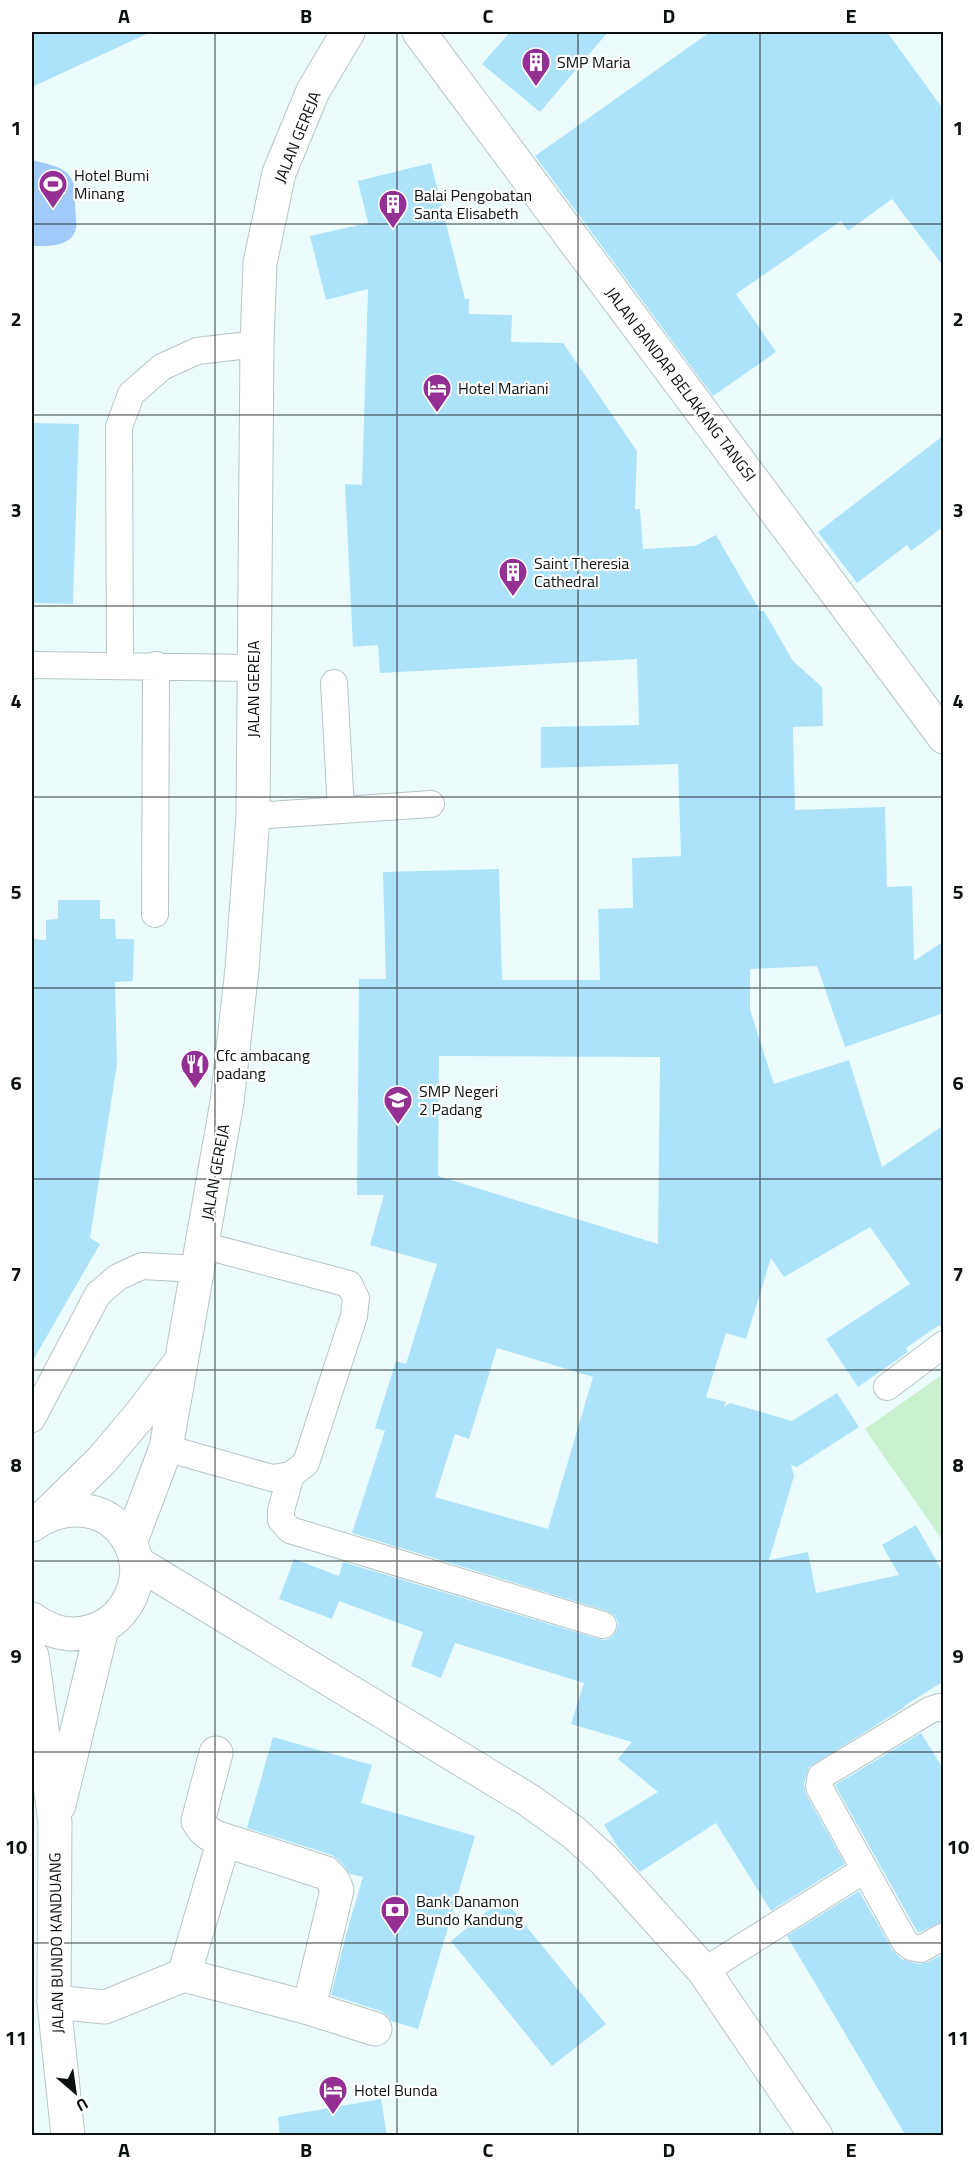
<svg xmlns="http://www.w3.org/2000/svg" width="975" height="2167" font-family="'Titillium Web',sans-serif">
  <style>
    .green { fill: #c9f0cf }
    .water { fill: #a0cbfa }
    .building { fill: #ace3fa; fill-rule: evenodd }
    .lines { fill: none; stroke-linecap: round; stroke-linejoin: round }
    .service-casing { stroke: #b7c5c6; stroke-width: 28 }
    .minor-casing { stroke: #b7c5c6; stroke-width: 35 }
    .tertiary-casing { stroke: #b7c5c6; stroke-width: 35 }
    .secondary-casing { stroke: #b7c5c6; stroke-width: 35 }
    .service { stroke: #fff; stroke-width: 26 }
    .minor { stroke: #fff; stroke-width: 33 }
    .tertiary { stroke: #fff; stroke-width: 33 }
    .secondary { stroke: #fff; stroke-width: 33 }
    .grid { fill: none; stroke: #0b1010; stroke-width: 1.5; stroke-opacity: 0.55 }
    .labels { text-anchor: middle; stroke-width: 4.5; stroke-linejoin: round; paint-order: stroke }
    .poi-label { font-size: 16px; fill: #0b1010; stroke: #fff; text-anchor: start }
    .street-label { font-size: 16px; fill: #0b1010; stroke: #fff }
    .neatline { fill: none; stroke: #0b1010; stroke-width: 2 }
    .grid-label { font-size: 20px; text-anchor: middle; font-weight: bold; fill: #0b1010 }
  </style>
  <rect width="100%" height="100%" fill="#ecfcfd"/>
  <path class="green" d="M 943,1374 L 943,1541 L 865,1429 Z"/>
  <path class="water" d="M 32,160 C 43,163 58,165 67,173 C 76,182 75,193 75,204 C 75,212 77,221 76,228 C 72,248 46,246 32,246 Z"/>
  <path class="building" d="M 32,32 L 151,32 L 32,87 Z
    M 510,32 L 608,32 L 540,112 L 482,64 Z
    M 710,32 L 887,32 L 944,110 L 944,267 L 892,199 L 848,231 L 841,221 L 736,294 L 776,352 L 713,396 L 535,156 Z
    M 431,163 L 465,299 L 469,299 L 469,314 L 512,315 L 511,342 L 563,343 L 637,451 L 635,509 L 640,509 L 643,549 L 695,546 L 716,535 L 760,611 L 764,611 L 793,661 L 822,687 L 823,726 L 793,727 L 795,810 L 885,807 L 887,887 L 912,886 L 914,961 L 944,941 L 944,1013 L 845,1047 L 817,966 L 750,969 L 750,1010 L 774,1084 L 849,1060 L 882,1167 L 944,1125 L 944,1329 L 939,1325 L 906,1348 L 908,1352 L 858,1387 L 826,1339 L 910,1284 L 870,1227 L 784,1277 L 771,1258 L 746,1339 L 726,1333 L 706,1397 L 726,1402 L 724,1407 L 730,1403 L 792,1421 L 837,1393 L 859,1427 L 797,1467 L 791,1465 L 794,1476 L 769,1560 L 808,1552 L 816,1593 L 899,1575 L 882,1545 L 916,1525 L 944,1574 L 944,1681 L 904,1706 L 905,1707 L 809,1767 L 804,1784 L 806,1794 L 845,1864 L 771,1911 L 716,1823 L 640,1872 L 619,1848 L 604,1825 L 658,1792 L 618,1759 L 632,1742 L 571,1724 L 584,1683 L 455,1643 L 441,1678 L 411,1666 L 423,1632 L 339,1601 L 332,1619 L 279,1599 L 294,1559 L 339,1576 L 343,1562 L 599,1639 L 606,1640 L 613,1636 L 617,1629 L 618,1622 L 614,1615 L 607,1611 L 352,1533 L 385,1431 L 375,1428 L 396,1361 L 406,1364 L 437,1264 L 370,1245 L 384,1195 L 357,1195 L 359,979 L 386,979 L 383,872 L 499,869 L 502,980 L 600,980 L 598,909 L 633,908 L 632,858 L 681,856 L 678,764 L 541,768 L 541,727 L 639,725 L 637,659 L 380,673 L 378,645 L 353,647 L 345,484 L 362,485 L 368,289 L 326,300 L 310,236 L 368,223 L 358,181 ZM 439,1056 L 660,1057 L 658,1244 L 438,1176 ZM 497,1348 L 593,1377 L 548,1529 L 435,1497 L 455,1434 L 469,1439 Z
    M 32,423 L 79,424 L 73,604 L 32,603 Z
    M 944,435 L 944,526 L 911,551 L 907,545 L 857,583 L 818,532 Z
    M 58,900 L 100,900 L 100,919 L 115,919 L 116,939 L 134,939 L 133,981 L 115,982 L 117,1064 L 90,1238 L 100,1244 L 32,1362 L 32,939 L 46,940 L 46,920 L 58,919 Z
    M 921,1733 L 944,1770 L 944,1921 L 918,1933 L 835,1785 Z
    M 273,1737 L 372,1765 L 361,1803 L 475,1836 L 418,2029 L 391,2021 L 388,2016 L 381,2011 L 331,1995 L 347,1931 L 363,1877 L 350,1874 L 340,1861 L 332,1855 L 247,1828 Z
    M 859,1891 L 892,1949 L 901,1959 L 919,1964 L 928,1962 L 944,1954 L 944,2136 L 906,2136 L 787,1936 Z
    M 503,1898 L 606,2024 L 552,2066 L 451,1941 Z
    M 381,2099 L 387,2136 L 280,2136 L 278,2117 Z"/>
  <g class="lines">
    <g class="service-casing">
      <path id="service" d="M 32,665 L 253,668
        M 120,666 L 119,427 L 131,394 L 162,367 L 197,351 L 257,344
        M 334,683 L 341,810
        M 253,816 L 431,804
        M 155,914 L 156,665
        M 887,1387 L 944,1344
        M 32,1419 L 98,1294 L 118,1277 L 142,1266 L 198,1269
        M 166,1448 L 272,1478 L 291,1475 L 306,1463 L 354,1316 L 356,1298 L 349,1284 L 202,1245
        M 291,1475 L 281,1510 L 281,1520 L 290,1530 L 603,1625
        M 944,1709 L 939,1707 L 930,1710 L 821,1776 L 819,1787 L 905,1942 L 911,1947 L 921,1949 L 944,1936
        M 704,1971 L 864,1870"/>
    </g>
    <g class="minor-casing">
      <path id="minor" d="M 136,1562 L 530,1801 L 573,1832 L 604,1860 L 704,1971 L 816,2136
        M 224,1840 L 326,1873 L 333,1881 L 337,1890 L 309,2008
        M 184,1975 L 224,1840 C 211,1836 205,1833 198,1821 L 216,1753
        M 54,2002 L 105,2007 L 184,1975 L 309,2008 L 375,2029"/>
    </g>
    <g class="tertiary-casing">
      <path id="tertiary" d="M 419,32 L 944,737"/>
    </g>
    <g class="secondary-casing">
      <path id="secondary" d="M 45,1516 L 102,1460 L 140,1415 L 178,1365
        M 32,1525 C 64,1502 110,1504 130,1543 C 148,1578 127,1620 92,1631 C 69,1638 50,1632 32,1619
        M 130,1543 L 166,1448 L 227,1102 L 242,969 L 253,816 L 257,344 L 260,263 L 279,173 L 313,91 L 348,32
        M 32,1656 L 55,1822 L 54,2002 L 68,2136
        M 59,1805 L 102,1628"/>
    </g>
    <use href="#service" class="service"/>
    <use href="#minor" class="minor"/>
    <use href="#tertiary" class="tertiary"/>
    <use href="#secondary" class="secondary"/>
  </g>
  <path class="grid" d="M 215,32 L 215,2136M 397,32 L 397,2136M 578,32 L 578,2136M 760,32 L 760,2136M 32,224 L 944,224M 32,415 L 944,415M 32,606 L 944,606M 32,797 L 944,797M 32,988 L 944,988M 32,1179 L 944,1179M 32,1370 L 944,1370M 32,1561 L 944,1561M 32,1752 L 944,1752M 32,1943 L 944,1943"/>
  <defs>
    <g id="building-pin" transform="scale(1.5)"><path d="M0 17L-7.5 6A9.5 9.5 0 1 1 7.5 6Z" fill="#942f94" stroke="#fff"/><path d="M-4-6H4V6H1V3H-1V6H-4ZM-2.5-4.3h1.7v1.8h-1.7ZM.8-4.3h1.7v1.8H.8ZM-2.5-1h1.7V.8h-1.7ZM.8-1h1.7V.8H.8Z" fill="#fff"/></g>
    <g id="stadium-pin" transform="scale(1.5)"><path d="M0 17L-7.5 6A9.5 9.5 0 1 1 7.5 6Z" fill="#942f94" stroke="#fff"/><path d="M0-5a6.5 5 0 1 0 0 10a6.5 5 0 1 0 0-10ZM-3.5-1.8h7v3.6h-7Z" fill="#fff"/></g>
    <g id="hotel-pin" transform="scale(1.5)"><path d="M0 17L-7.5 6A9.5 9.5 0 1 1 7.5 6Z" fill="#942f94" stroke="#fff"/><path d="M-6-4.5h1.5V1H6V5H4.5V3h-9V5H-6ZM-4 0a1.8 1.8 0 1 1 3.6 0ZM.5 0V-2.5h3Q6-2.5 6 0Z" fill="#fff"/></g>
    <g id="restaurant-pin" transform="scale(1.5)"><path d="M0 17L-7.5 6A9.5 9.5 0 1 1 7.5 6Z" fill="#942f94" stroke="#fff"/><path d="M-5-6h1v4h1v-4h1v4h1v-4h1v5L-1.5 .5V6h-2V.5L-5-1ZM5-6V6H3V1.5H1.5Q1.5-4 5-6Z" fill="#fff"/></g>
    <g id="school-pin" transform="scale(1.5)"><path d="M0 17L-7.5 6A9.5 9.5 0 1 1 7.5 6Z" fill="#942f94" stroke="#fff"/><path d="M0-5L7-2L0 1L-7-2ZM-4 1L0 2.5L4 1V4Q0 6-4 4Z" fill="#fff"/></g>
    <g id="bank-pin" transform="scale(1.5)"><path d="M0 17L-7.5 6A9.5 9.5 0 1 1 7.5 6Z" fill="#942f94" stroke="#fff"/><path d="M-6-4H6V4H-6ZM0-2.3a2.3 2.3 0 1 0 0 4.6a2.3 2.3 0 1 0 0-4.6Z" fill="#fff"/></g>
  </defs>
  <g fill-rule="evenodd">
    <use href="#building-pin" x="536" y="62"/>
    <use href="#stadium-pin" x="53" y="184"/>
    <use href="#building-pin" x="393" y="204"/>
    <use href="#hotel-pin" x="437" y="388"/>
    <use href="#building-pin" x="513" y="572"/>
    <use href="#restaurant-pin" x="195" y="1064"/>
    <use href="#school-pin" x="398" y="1100"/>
    <use href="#bank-pin" x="395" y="1910"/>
    <use href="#hotel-pin" x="333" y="2090"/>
  </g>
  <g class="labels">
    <g class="poi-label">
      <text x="557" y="68">SMP Maria</text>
      <text x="74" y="181">Hotel Bumi<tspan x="74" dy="18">Minang</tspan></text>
      <text x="414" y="201">Balai Pengobatan<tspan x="414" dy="18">Santa Elisabeth</tspan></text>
      <text x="458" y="394">Hotel Mariani</text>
      <text x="534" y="569">Saint Theresia<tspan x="534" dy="18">Cathedral</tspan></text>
      <text x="216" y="1061">Cfc ambacang<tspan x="216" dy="18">padang</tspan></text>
      <text x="419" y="1097">SMP Negeri<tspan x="419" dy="18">2 Padang</tspan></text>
      <text x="416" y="1907">Bank Danamon<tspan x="416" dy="18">Bundo Kandung</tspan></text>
      <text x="354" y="2096">Hotel Bunda</text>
    </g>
    <g class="street-label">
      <text transform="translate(297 137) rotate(-68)" y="6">JALAN GEREJA</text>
      <text transform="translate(681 384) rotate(53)" y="6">JALAN BANDAR BELAKANG TANGSI</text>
      <text transform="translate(253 689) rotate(-90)" y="6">JALAN GEREJA</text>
      <text transform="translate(215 1172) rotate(-80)" y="6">JALAN GEREJA</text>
      <text transform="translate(56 1943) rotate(-91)" y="6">JALAN BUNDO KANDUANG</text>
    </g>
  </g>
  <rect width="975" height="2167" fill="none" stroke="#ffffff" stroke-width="66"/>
  <g transform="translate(75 2092) rotate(151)" stroke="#ffffff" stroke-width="4.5" paint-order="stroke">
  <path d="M0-4.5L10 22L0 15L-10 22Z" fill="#0b1010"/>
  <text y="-9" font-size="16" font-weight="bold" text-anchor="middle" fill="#0b1010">U</text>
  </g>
  <rect x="33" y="33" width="909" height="2101" class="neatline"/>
  <g class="grid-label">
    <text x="124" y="23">A</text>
    <text x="306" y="23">B</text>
    <text x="488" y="23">C</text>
    <text x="669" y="23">D</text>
    <text x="851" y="23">E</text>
    <text x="16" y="135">1</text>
    <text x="958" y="135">1</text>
    <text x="16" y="326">2</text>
    <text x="958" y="326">2</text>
    <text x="16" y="517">3</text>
    <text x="958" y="517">3</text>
    <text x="16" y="708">4</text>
    <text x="958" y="708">4</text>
    <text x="16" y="899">5</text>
    <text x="958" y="899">5</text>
    <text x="16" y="1090">6</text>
    <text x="958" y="1090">6</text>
    <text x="16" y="1281">7</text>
    <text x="958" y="1281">7</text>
    <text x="16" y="1472">8</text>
    <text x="958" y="1472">8</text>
    <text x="16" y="1663">9</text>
    <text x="958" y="1663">9</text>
    <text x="16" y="1854">10</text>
    <text x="958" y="1854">10</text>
    <text x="16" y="2045">11</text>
    <text x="958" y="2045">11</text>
    <text x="124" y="2157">A</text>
    <text x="306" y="2157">B</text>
    <text x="488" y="2157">C</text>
    <text x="669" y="2157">D</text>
    <text x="851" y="2157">E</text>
  </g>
</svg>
